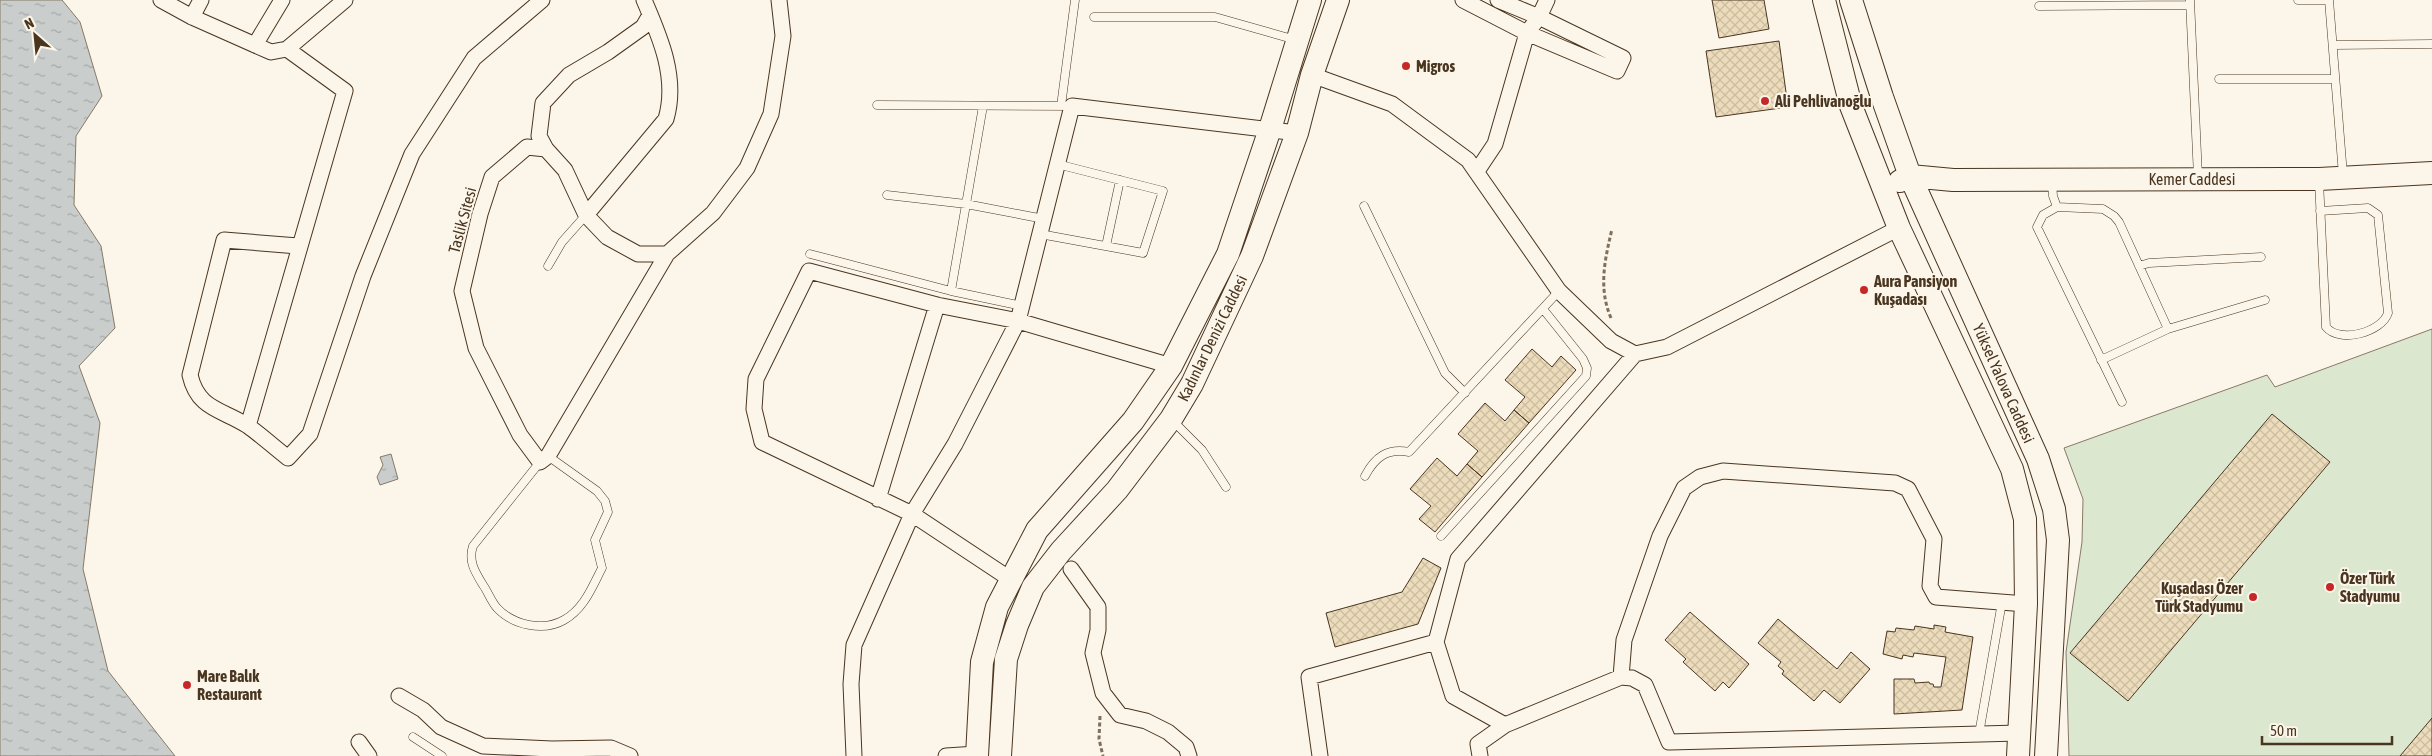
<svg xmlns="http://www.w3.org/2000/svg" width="2432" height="756" font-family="'Asap Condensed',sans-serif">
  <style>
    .grass { fill: #dce7d0; stroke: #887966 }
    .water { fill: url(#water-ripples); stroke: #887966 }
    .building { fill: url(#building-cross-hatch); stroke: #4a3520 }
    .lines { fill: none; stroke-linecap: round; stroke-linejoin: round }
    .lane-casing { stroke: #4a3520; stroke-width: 9 }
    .street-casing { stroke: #4a3520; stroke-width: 17 }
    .secondary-casing { stroke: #4a3520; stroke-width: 24 }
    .path { stroke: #7f6f5c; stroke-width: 3; stroke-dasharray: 4 2.5; stroke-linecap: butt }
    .lane { stroke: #fbf6e9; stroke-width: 8 }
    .street { stroke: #fbf6e9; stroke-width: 15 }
    .secondary { stroke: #fbf6e9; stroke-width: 22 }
    .poi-dot { fill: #c62828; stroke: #fbf6e9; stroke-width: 2 }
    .labels { text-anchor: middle; stroke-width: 4; stroke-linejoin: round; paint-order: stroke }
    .poi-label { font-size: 16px; font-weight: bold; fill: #4a3520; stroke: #fbf6e9; text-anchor: start }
    .street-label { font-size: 16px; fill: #4a3520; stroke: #fbf6e9 }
  </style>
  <defs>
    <pattern id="water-ripples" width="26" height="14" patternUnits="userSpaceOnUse" patternTransform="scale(1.25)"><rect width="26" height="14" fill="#c9cecd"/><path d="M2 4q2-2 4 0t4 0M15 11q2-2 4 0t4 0" fill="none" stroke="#a5a8a6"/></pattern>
    <pattern id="building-cross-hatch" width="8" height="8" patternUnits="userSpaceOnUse" patternTransform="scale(1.25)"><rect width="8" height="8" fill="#ecdcbc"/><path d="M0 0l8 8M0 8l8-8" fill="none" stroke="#ccbda1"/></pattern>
  </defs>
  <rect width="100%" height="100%" fill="#fbf6e9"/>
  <path class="grass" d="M 2432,329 L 2432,756 L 2069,756 L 2066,652 L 2082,542 L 2083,499 L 2064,448 L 2267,375 L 2275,387 Z"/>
  <path class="water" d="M 0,0 L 62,0 L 80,22 L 102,96 L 76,136 L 74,205 L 101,246 L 115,328 L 79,366 L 100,423 L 83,569 L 108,671 L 175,756 L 0,756 Z
    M 391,454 L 398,479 L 380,485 L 377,477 L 383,465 L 380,457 Z"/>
  <path class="building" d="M 1712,0 L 1764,0 L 1769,29 L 1719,38 Z
    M 1779,41 L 1788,107 L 1716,117 L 1706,51 Z
    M 1532,349 L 1552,367 L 1561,356 L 1576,370 L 1529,423 L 1514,410 L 1525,397 L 1505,380 Z
    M 1485,403 L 1505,421 L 1514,410 L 1529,423 L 1482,477 L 1467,464 L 1478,451 L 1458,434 Z
    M 2272,414 L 2330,462 L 2128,701 L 2070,653 Z
    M 1437,458 L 1457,476 L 1467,464 L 1482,477 L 1435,532 L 1419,519 L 1431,506 L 1410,489 Z
    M 1423,558 L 1441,568 L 1418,624 L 1335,647 L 1326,613 L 1402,592 Z
    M 1690,612 L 1749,664 L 1729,688 L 1723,682 L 1715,691 L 1683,662 L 1686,659 L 1665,640 Z
    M 1778,619 L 1837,669 L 1851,652 L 1870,669 L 1840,703 L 1824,690 L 1814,701 L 1782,674 L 1784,671 L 1778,666 L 1781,662 L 1758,643 Z
    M 1934,625 L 1946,627 L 1945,632 L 1973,637 L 1962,710 L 1894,714 L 1894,679 L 1914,679 L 1915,683 L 1929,682 L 1930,684 L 1933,684 L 1934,687 L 1941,687 L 1946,657 L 1914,653 L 1913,657 L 1903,655 L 1902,659 L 1883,654 L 1887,631 L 1895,632 L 1896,628 L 1914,630 L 1915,626 L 1934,629 Z
    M 2432,718 L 2432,756 L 2400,756 Z"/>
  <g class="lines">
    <g class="lane-casing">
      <path id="lane" d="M 2190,0 L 2198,177
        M 2298,0 L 2329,0
        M 2329,0 L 2343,175
        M 2039,6 L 2190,5
        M 1094,17 L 1215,17 L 1296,40
        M 2333,45 L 2432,44
        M 2219,79 L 2335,79
        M 877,105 L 1072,106
        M 1061,106 L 1075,0
        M 2319,181 L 2326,327 C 2340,344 2382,332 2388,313 L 2378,215 L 2368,208 L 2320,211
        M 2052,183 L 2053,196 L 2057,207
        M 887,195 L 966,204 L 1044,219
        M 1364,206 L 1445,373 L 1465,393
        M 1040,234 L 1143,253 L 1163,191 L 1057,164
        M 1106,246 L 1120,180
        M 810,254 L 951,291 L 1022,306
        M 548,266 L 562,242 L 586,215
        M 2139,266 L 2149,263 L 2261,257
        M 951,291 L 983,106
        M 2101,360 L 2168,329 L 2265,300
        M 2122,402 L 2037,227 L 2043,215 L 2057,207 L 2103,209 L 2114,216 L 2119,222 L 2168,329
        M 1172,420 L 1202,450 L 1226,487
        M 540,462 L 473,546 C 468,561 475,572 483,585 C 488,592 491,601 497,608 C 513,625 543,632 564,620 C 584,609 592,587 602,568 L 595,540 L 608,512 L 605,501 L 597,491 L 548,456
        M 1365,476 C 1375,457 1387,448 1409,452 L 1559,291
        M 1441,536 L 1586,376 L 1587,368 L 1583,359 L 1543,309
        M 1979,734 L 2002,602
        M 413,737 L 442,756"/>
    </g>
    <g class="street-casing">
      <path id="street" d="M 161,0 L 192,17 L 271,52 L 287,49 L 345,0
        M 1463,0 L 1527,33 L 1617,71 L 1623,58 L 1539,17 L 1498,0
        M 192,17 L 201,0
        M 255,45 L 282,0
        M 1312,75 L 1392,104 L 1468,160 L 1559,291 L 1611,341 L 1635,354 L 1667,347 L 1899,228
        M 546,149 L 539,136 L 543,103 L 569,75 L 608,52 L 643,27 L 650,15
        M 1477,171 L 1495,144 L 1527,33 L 1539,17 L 1547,0
        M 586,215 L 666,119 C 678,78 660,37 644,0
        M 298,246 L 224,240 L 190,375 C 198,410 222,409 248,426 C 262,436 275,448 288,458 L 310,434 L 363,276 L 412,154 L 474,58 L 542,0
        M 667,254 L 638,254 L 607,237 L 586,215 L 565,170 L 546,149 L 527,147 L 492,177 L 480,214 L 462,291 L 476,348 L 520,435 L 540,462 L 548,456 L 667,254 L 713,213 L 747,168 L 771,114 L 783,36 L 779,0
        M 248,426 L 345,91 L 287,49
        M 878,499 L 937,305
        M 1071,569 L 1098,607 L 1098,630 L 1093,653 L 1103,693 L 1120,715 L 1146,721 L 1168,732 L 1186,747 L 1189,756
        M 1010,579 L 912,514 L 762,442 L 754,409 L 756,379 L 809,271 L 937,305 L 1018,321 L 1171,366
        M 1436,642 L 1453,696 L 1505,725
        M 1621,677 L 1624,640 L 1660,536 L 1684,488 L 1700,477 L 1723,471 L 1895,483 L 1908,489 L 1934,539 L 1930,586 L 1936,597 L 2026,604
        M 399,696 L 423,710 L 441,727 L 483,746 L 552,749 L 611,748 L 630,756
        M 359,742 L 369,756
        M 854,756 L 851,684 L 854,645 L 912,514 L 955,444 L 1018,321 L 1072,106 L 1297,133
        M 946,756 L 977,754
        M 1320,756 L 1309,677 L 1436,642 L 1458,559 L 1635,354
        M 1480,756 L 1478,744 L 1505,725 L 1621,677 L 1632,678 L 1645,685 L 1669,742 L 2019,733"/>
    </g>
    <g class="secondary-casing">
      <path id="secondary" d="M 1824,0 L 1851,106 L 1899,228 L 2012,469 L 2025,519 L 2026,604 L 2018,756
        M 1851,0 L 1882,97 L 1910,176 L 2038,459 L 2054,509 L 2058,540 L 2046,756
        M 1900,181 L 1910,176 L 1953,180 L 2319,179 L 2432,173
        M 977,756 L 982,662 L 997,607 L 1037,530 L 1133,421 L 1171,366 L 1228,254 L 1270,129 L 1310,0
        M 1000,756 L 1006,659 L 1017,625 L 1033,587 L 1061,551 L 1117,490 L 1171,419 L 1192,384 L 1252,256 L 1297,133 L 1312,75 L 1338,0"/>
    </g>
    <path class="path" d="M 1611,318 C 1598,288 1605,259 1612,229
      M 1100,716 L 1099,739 L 1103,756"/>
    <use href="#lane" class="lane"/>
    <use href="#street" class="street"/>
    <use href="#secondary" class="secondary"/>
  </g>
  <g class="poi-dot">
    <circle cx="1406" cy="66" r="5"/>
    <circle cx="1765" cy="101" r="5"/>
    <circle cx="1864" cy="290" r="5"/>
    <circle cx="2330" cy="587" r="5"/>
    <circle cx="2253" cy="597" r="5"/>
    <circle cx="187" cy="685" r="5"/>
  </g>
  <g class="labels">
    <g class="poi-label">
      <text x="1416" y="72">Migros</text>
      <text x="1775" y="107">Ali Pehlivanoğlu</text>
      <text x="1874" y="287">Aura Pansiyon<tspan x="1874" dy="18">Kuşadası</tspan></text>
      <text x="2340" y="584">Özer Türk<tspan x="2340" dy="18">Stadyumu</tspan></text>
      <text x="2243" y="594" text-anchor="end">Kuşadası Özer<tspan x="2243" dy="18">Türk Stadyumu</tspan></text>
      <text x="197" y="682">Mare Balık<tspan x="197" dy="18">Restaurant</tspan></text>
    </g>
    <g class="street-label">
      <text x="2192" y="185">Kemer Caddesi</text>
      <text transform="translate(462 220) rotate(-75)" y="6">Taslik Sitesi</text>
      <text transform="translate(1212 338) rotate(-64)" y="6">Kadınlar Denizi Caddesi</text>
      <text transform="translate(2004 383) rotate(66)" y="6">Yüksel Yalova Caddesi</text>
    </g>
  </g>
  <g transform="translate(35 35) rotate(333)" stroke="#fbf6e9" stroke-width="4" paint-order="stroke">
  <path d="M0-4L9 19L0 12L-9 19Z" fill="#4a3520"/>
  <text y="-8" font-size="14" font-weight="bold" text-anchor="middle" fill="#4a3520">N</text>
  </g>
  <path d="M2262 736v8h130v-8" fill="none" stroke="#4a3520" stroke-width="2.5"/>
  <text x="2270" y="736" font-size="15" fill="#4a3520" stroke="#fbf6e9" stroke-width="4" paint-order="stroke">50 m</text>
</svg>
